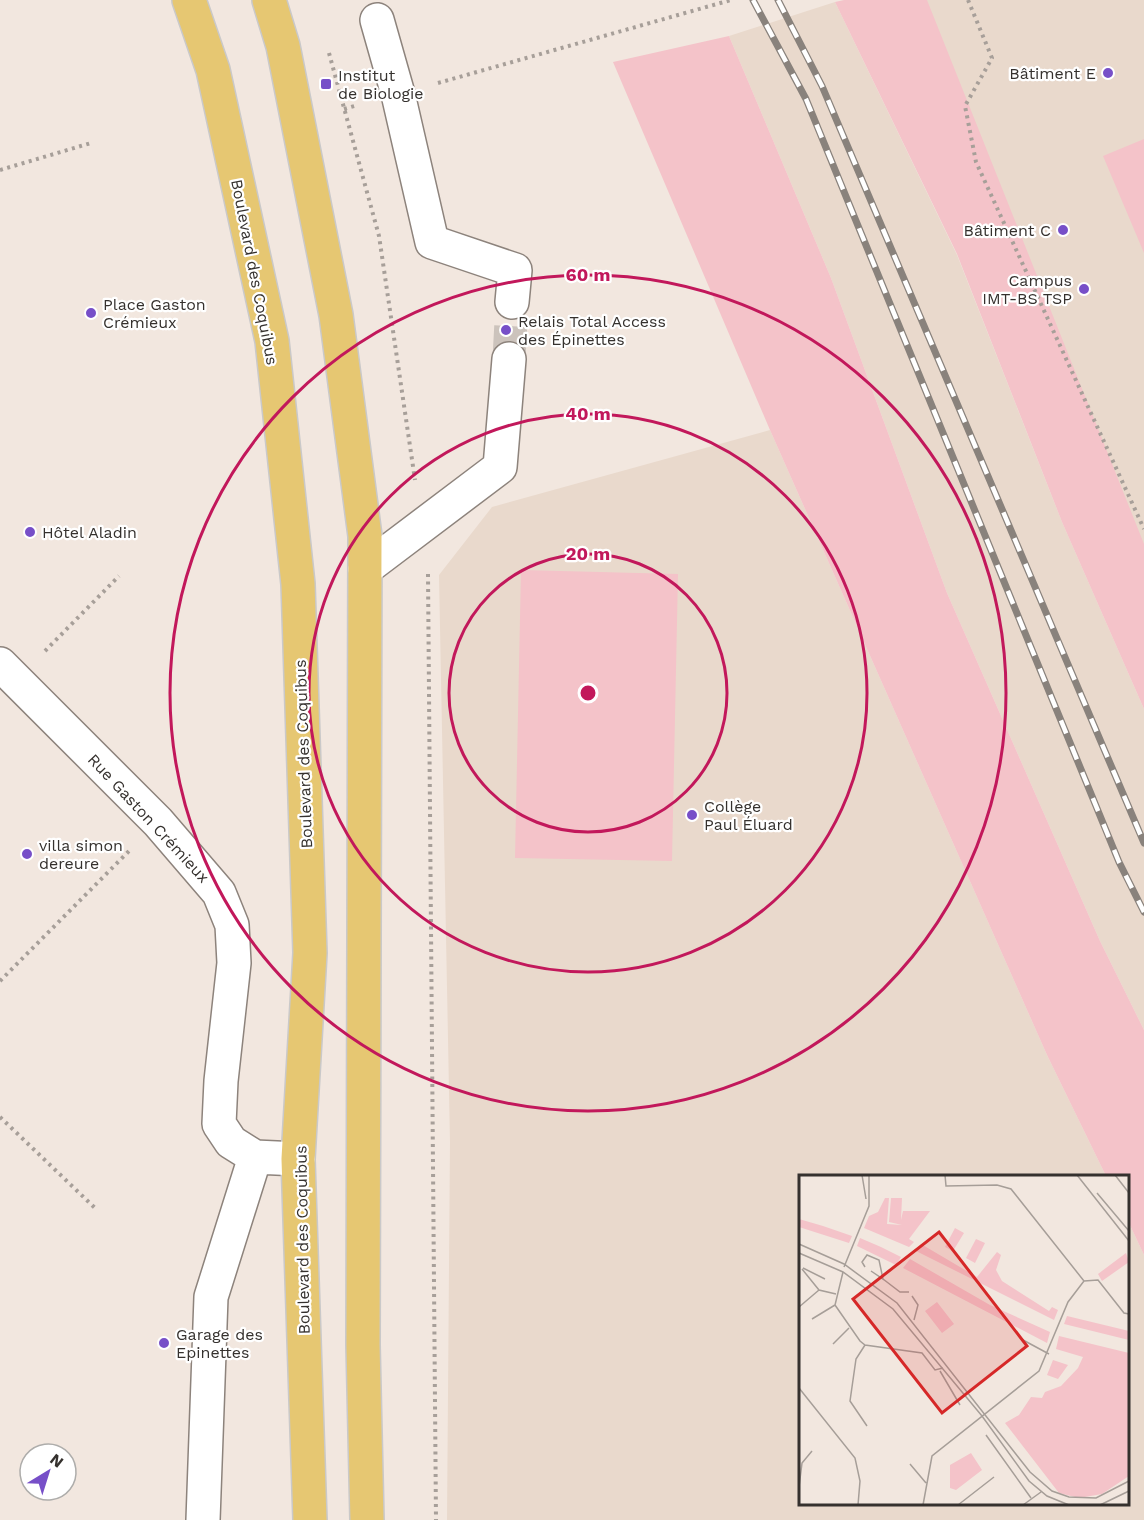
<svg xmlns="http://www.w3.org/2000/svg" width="1144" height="1520" font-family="'Work Sans',sans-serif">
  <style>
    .built { fill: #e9d9cc }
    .green { fill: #f4c3c9 }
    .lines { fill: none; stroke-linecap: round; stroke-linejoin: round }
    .minor-tunnel { stroke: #ccc3bc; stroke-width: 33; stroke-dasharray: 33 16; stroke-linecap: butt }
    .minor-casing { stroke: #8d837c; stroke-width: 36 }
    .major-casing { stroke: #cac9c9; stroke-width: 36 }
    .path { stroke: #a79f99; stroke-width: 4; stroke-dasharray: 3 4.5; stroke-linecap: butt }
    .minor { stroke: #fff; stroke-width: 33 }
    .major { stroke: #e6c772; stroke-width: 33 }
    .rail-casing { stroke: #89827c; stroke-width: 7 }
    .rail { stroke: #fff; stroke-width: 4.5; stroke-dasharray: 14; stroke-linecap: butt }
    .ring { fill: none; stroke: #c2185b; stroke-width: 3 }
    .poi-dot { fill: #774fc8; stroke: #fff; stroke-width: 2 }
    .labels { text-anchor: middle; stroke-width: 4.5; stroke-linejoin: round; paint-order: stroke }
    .poi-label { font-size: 16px; fill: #35312e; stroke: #fff; text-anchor: start }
    .street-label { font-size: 16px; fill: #35312e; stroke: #fff }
    .inset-road { fill: none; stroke: #a69e98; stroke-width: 1.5 }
    .view { fill: #d62828; fill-opacity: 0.15; stroke: #d62828; stroke-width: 3 }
    .inset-edge { fill: none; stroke: #35312e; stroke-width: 3 }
    .centre { fill: #c2185b; stroke: #fff; stroke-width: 3 }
    .ring-label { font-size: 18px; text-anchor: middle; font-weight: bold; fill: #c2185b; stroke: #fff; stroke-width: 4.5; stroke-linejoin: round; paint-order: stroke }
  </style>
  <rect width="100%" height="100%" fill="#f2e7df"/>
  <path class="built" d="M 904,0 L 1144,0 L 1144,579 Z
    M 835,2 L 957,255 L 1062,522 L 1144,709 L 1144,1030 L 1100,941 L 947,593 L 831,278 L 729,36 Z
    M 770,430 L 1047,1055 L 1106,1176 L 800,1176 L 800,1504 L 1128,1504 L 1128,1221 L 1144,1255 L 1144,1520 L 447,1520 L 450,1142 L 439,575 L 492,507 Z"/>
  <path class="green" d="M 844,0 L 927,0 L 1144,544 L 1144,709 L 1062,522 L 957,254 L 835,2 Z
    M 729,36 L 831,278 L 947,593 L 1100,941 L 1144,1030 L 1144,1255 L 1128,1221 L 1128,1176 L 1106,1176 L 1047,1055 L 770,430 L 613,62 Z
    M 1144,139 L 1144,253 L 1103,156 Z
    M 521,570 L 678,574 L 672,861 L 515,858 Z"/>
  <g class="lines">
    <path class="minor-tunnel" d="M 509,359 L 512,302"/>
    <g class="minor-casing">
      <path id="minor" d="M 377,20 L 398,94 L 432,242 L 515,270 L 512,302
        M 365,569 L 500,467 L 509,359
        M 0,664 L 158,822 L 219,893 L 232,925 L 234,963 L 221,1081 L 219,1124 L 231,1142 L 255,1157 L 298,1159
        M 203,1520 L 211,1297 L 255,1157"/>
    </g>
    <g class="major-casing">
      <path id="major" d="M 189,0 L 213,70 L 272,341 L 298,584 L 310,953 L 298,1159 L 310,1520
        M 269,0 L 283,46 L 336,315 L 365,536 L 363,1345 L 367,1520"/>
    </g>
    <path class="path" d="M 968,0 L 992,58 L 965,106 L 976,162 L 1144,529
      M 329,53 L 379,236 L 415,480
      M 438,83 L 731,0
      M 344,109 L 358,105
      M 0,170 L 91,143
      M 428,574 L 436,1520
      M 45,651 L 119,576
      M 0,981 L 130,850
      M 0,1117 L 95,1208"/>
    <use href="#minor" class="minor"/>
    <use href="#major" class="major"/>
    <g class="rail-casing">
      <path id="rail" d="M 753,0 L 806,99 L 1119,862 L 1144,912
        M 778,0 L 822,86 L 1144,843"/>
    </g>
    <use href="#rail" class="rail"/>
  </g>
  <g class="ring">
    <circle cx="588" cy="693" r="139"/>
    <circle cx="588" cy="693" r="279"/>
    <circle cx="588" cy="693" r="418"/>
  </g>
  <g class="poi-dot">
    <circle cx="1108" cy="73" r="6"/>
    <rect x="320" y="78" width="12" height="12" rx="3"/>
    <circle cx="1063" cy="230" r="6"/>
    <circle cx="1084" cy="289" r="6"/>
    <circle cx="91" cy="313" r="6"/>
    <circle cx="506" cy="330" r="6"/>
    <circle cx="30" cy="532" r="6"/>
    <circle cx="692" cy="815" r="6"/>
    <circle cx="27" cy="854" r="6"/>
    <circle cx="164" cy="1343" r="6"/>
  </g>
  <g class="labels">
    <g class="poi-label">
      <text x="1096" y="79" text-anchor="end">Bâtiment E</text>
      <text x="338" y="81">Institut<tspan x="338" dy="18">de Biologie</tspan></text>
      <text x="1051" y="236" text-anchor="end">Bâtiment C</text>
      <text x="1072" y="286" text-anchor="end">Campus<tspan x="1072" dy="18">IMT-BS TSP</tspan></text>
      <text x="103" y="310">Place Gaston<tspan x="103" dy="18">Crémieux</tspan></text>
      <text x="518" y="327">Relais Total Access<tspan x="518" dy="18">des Épinettes</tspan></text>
      <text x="42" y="538">Hôtel Aladin</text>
      <text x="704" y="812">Collège<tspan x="704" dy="18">Paul Éluard</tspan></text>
      <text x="39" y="851">villa simon<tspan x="39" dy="18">dereure</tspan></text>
      <text x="176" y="1340">Garage des<tspan x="176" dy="18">Epinettes</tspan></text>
    </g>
    <g class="street-label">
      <text transform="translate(255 272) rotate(79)" y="6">Boulevard des Coquibus</text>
      <text transform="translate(303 754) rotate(-92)" y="6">Boulevard des Coquibus</text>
      <text transform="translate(149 818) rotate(47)" y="6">Rue Gaston Crémieux</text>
      <text transform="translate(302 1240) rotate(-91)" y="6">Boulevard des Coquibus</text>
    </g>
  </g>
  <g transform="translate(799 1175)">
    <rect width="330" height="330" fill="#f2e7df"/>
    <path d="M 86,23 L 90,23 L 88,49 L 103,50 L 90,47 L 92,23 L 103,23 L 102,45 L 104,36 L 131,36 L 110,64 L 115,67 L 110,72 L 65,53 L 70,41 L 79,37 ZM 0,44 L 24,51 L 53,61 L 50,68 L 0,52 ZM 156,53 L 165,58 L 154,76 L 146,72 ZM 61,63 L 82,72 L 102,82 L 97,90 L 58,71 ZM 177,64 L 186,68 L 176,88 L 167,83 ZM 122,69 L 178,102 L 198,77 L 202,80 L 197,95 L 203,106 L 250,136 L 253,132 L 259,135 L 255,145 L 117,76 ZM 327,78 L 330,87 L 303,106 L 299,99 ZM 111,84 L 191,130 L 251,157 L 248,168 L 104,93 ZM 138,127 L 155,149 L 143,158 L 126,136 ZM 268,141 L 330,156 L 330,165 L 265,149 ZM 260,161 L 330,178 L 330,301 L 303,319 L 280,323 L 260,318 L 206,248 L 220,240 L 232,222 L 243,223 L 246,217 L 262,211 L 279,193 L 284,182 L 257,174 ZM 254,185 L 269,190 L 259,204 L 248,200 ZM 172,278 L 183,295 L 157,315 L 151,313 L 151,290 Z" fill="#f4c3c9"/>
    <path class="inset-road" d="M 63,0 L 67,24M 278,0 L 330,66M 316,0 L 330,18M 298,18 L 330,56M 0,69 L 45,89 L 98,128 L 231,297 L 253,316 L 270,322 L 297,323 L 330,306M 0,78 L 44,97 L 94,134 L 183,241 L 230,306 L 248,321 L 270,330M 45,92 L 70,31 L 70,0M 66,92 L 63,87 L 68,80 L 80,85 L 84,104 L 72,96M 4,93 L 26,104M 3,94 L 20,115 L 37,119M 44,97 L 36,130 L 61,166 L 66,170 L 123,178 L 136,195 L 144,193M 84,104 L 101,117 L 110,117M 285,106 L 299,105 L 325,138 L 330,139M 113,121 L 119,130 L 115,145M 0,132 L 20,115M 13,144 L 36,130M 224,165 L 250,179M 34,169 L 50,153M 66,170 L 57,184 L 51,226 L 68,251M 141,196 L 161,230M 0,213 L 56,283 L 61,306 L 59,330M 187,260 L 232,323M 111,289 L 127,308M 0,312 L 3,288 L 13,276M 124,330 L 133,281 L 240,196 L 269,127 L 285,106 L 212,14 L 198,10 L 147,11 L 146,0M 159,330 L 195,302M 224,330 L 242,317M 301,330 L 330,316"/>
    <path class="view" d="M 140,57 L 228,171 L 143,238 L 54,124 Z"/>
    <rect width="330" height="330" class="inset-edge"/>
  </g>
  <circle cx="588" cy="693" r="9" class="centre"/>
  <g class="ring-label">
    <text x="588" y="281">60 m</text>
    <text x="588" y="420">40 m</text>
    <text x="588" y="560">20 m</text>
  </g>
  <g transform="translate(48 1472) rotate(38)"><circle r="28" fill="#ffffff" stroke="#aeadab" stroke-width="1.5"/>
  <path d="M0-4.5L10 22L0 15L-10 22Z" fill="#774fc8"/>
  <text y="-9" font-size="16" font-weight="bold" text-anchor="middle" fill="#35312e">N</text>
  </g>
</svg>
